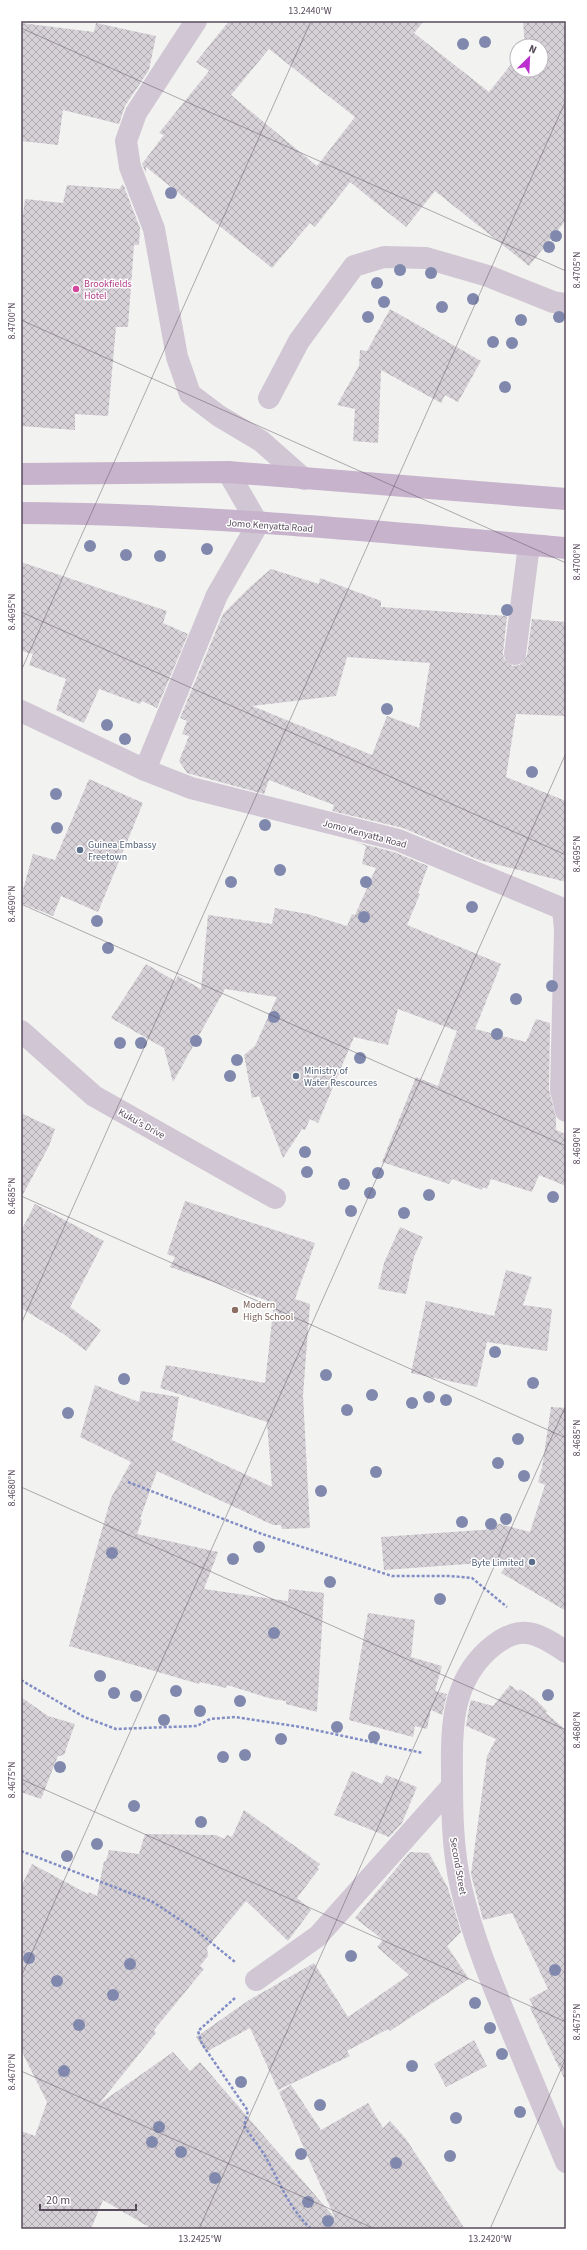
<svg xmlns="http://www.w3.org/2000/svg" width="587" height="2250" font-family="'Source Sans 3',sans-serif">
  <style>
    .building { fill: url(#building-cross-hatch); fill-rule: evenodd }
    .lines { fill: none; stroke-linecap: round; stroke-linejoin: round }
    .path { stroke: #818dc4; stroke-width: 2.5; stroke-dasharray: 3 2; stroke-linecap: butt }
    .minor { stroke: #d1c6d3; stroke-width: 22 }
    .major { stroke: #c7b4cc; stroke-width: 22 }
    .tree { fill: #8089ad }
    .ticks { fill: none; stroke: #584b5c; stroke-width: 1; stroke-opacity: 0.45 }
    .hotel-dot { fill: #d1479c; stroke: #fff; stroke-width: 1.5 }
    .service-dot { fill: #5c6f8a; stroke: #fff; stroke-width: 1.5 }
    .education-dot { fill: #8d6e63; stroke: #fff; stroke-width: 1.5 }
    .labels { text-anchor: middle; stroke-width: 3; stroke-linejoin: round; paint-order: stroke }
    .hotel-label { font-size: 10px; fill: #b23c85; stroke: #fff; text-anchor: start }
    .street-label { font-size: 10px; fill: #584b5c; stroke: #fff }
    .service-label { font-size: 10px; fill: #4e5e75; stroke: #fff; text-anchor: start }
    .education-label { font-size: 10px; fill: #785e54; stroke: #fff; text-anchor: start }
    .neatline { fill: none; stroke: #584b5c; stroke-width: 1.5 }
    .ticks-label { font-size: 10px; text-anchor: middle; fill: #584b5c }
  </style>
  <defs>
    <pattern id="building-cross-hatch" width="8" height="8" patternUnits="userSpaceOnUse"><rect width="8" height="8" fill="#d6d1d7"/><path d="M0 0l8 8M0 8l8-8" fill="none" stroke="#b0acb2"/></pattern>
  </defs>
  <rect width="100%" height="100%" fill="#f2f3f1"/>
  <path class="building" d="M 229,21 L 424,21 L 414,33 L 489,92 L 517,57 L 517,70 L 541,70 L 541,46 L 525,46 L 523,21 L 566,21 L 566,220 L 529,266 L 435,191 L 406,227 L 350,182 L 315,227 L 310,223 L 272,268 L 146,167 L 146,173 L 142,164 L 164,135 L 159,133 L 209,71 L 196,62 ZM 269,49 L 355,117 L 317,166 L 231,95 Z
    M 21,23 L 94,32 L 96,23 L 156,36 L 149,70 L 125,106 L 119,124 L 63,110 L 58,145 L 21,141 Z
    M 123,184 L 140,228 L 139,245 L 134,245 L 128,327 L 116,327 L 108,416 L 75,414 L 75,430 L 21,426 L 21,230 L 25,199 L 63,203 L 67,185 L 119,189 Z
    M 390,309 L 481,361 L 458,402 L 445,395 L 441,403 L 381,370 L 378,443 L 353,441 L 355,409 L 337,405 L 359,366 L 360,350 L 367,351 Z
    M 21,562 L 167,611 L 163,623 L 188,634 L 157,708 L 142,701 L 140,704 L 99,689 L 84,723 L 56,710 L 66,679 L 29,665 L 33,654 L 21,651 Z
    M 271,569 L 319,584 L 320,578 L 381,601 L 381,607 L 507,616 L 503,653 L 504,659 L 513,666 L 520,665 L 527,656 L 532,619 L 566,622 L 566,716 L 516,714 L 506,777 L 566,801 L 566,882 L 479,860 L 403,828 L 332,811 L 334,805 L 269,780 L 264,794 L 187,773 L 179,761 L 189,736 L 182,734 L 187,721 L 180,718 L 223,614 L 250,587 ZM 347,657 L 430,663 L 419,728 L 387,716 L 372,755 L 252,706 L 336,696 Z
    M 89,779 L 143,803 L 98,912 L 61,896 L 53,916 L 21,903 L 21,897 L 33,854 L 55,860 Z
    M 355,842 L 394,852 L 428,866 L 418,893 L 420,894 L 407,925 L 501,964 L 475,1029 L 526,1042 L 536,1019 L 550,1023 L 549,1090 L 556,1118 L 556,1130 L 566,1134 L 566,1186 L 539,1175 L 532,1192 L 491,1179 L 487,1189 L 483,1187 L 482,1190 L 452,1179 L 449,1184 L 382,1162 L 416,1077 L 438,1086 L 457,1031 L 398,1009 L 388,1045 L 354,1037 L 318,1123 L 310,1119 L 305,1130 L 302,1129 L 283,1158 L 259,1096 L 252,1098 L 244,1055 L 255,1046 L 277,997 L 225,989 L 173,1082 L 164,1048 L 111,1018 L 146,964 L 175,981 L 178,976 L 201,989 L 208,915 L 272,924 L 275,908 L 308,914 L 347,926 L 352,914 L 355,915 L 376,868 L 362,864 L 366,846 Z
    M 21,1113 L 55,1129 L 49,1146 L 21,1198 Z
    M 185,1201 L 315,1243 L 295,1299 L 310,1304 L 303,1395 L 310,1528 L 282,1529 L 281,1525 L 273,1525 L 157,1471 L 140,1519 L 142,1520 L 137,1534 L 218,1552 L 204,1589 L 288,1601 L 289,1589 L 324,1593 L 317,1712 L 286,1704 L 286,1701 L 272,1699 L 227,1685 L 226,1688 L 200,1682 L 199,1684 L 69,1646 L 111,1498 L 131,1462 L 80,1437 L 95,1385 L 139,1402 L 141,1391 L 179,1397 L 172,1440 L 272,1487 L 267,1422 L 160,1388 L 166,1365 L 265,1383 L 274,1303 L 170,1267 L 175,1257 L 167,1254 Z
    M 35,1204 L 104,1241 L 70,1307 L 101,1330 L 86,1351 L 65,1335 L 21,1308 L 21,1231 Z
    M 400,1227 L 423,1237 L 414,1257 L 406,1294 L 378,1289 L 384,1263 Z
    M 506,1270 L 532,1277 L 523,1305 L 552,1309 L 547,1351 L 487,1342 L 477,1387 L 411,1373 L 426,1301 L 494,1316 Z
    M 551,1407 L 566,1408 L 566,1611 L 501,1573 L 509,1561 L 384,1570 L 381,1537 L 495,1529 L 496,1523 L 530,1532 L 545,1485 L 538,1482 L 542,1468 Z
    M 368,1613 L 415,1620 L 411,1657 L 442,1666 L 435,1691 L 447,1694 L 442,1715 L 431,1710 L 427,1729 L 415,1726 L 413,1737 L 349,1720 Z
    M 510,1685 L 518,1691 L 520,1689 L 536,1700 L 547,1711 L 546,1713 L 566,1730 L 566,2082 L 530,2008 L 533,2006 L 529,1999 L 548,1989 L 512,1913 L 483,1920 L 471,1874 L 487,1756 L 496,1739 L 466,1726 L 469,1708 L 471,1700 L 493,1706 Z
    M 21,1697 L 48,1716 L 75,1724 L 64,1755 L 58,1756 L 41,1799 L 21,1792 Z
    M 352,1771 L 382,1784 L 386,1775 L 417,1787 L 402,1823 L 389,1837 L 334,1815 Z
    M 244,1810 L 320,1864 L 317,1867 L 319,1869 L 297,1898 L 311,1910 L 288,1941 L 246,1901 L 207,1948 L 208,1956 L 200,1966 L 204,1969 L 154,2030 L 156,2033 L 99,2104 L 173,2052 L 190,2071 L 200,2062 L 335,2218 L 279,2092 L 291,2085 L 321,2130 L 368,2103 L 383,2128 L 390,2121 L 406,2139 L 465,2229 L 152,2229 L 103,2200 L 91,2229 L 21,2229 L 21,2131 L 35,2136 L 47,2102 L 21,2050 L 21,1887 L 32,1864 L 88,1894 L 89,1892 L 97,1896 L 104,1861 L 106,1861 L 109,1850 L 139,1854 L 145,1834 L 216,1835 L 224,1839 L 227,1835 L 232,1837 Z
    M 410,1852 L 429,1853 L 448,1888 L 461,1932 L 447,1946 L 469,1979 L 390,2031 L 388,2029 L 347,2051 L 350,2056 L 278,2090 L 250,2028 L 206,2052 L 196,2037 L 249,2000 L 314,1963 L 348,2017 L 409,1975 L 377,1947 L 383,1940 L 355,1918 Z
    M 474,2040 L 487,2066 L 446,2087 L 434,2064 Z"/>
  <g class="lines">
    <path class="path" d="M 128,1482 L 262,1534 L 392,1576 L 450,1576 L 472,1578 L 507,1607
      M 21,1680 L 84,1717 L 116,1729 L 197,1726 L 210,1719 L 235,1717 L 301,1727 L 423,1753
      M 21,1851 L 153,1902 L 197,1931 L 235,1962
      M 235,1998 L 198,2031 L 202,2044 L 248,2111 L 244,2126 C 253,2139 263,2151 270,2165 C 284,2191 289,2207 311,2229"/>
    <path class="minor" d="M 196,21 L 136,113 L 126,141 L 130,167 L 154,229 L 177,357 L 190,394 L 219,416 L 261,441 L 304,479
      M 269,398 L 299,341 L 354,266 L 384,257 L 426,258 L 488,276 L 553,302 L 566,304
      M 515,654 L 529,545
      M 21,711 L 145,770 L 191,788 L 398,840 L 563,909 L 565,930 L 561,1090 L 566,1111
      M 145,770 L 217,595 L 258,524 L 228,472
      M 21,1031 L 94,1096 L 275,1198
      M 566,1652 C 536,1631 518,1623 488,1650 C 453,1682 451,1725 452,1770 C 452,1809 452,1848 461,1887 C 472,1935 491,1981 510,2027 C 529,2072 547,2117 566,2162
      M 256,1980 L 318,1936 L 452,1786"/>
    <path class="major" d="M 21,474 L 228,472 L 566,499
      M 21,513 C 203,514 385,532 566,548"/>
  </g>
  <g class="tree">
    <circle cx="485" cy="42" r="6"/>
    <circle cx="463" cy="44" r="6"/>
    <circle cx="171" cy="193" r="6"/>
    <circle cx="556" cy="236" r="6"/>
    <circle cx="549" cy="247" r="6"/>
    <circle cx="400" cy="270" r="6"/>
    <circle cx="431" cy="273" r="6"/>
    <circle cx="377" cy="283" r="6"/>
    <circle cx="473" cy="299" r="6"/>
    <circle cx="384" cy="302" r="6"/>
    <circle cx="442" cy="307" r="6"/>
    <circle cx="368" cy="317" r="6"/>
    <circle cx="559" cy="317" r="6"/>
    <circle cx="521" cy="320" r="6"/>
    <circle cx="493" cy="342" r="6"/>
    <circle cx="512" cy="343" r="6"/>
    <circle cx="505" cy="387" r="6"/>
    <circle cx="90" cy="546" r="6"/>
    <circle cx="207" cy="549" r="6"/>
    <circle cx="126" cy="555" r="6"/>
    <circle cx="160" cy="556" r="6"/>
    <circle cx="507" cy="610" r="6"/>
    <circle cx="387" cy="709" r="6"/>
    <circle cx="107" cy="725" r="6"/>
    <circle cx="125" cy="739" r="6"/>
    <circle cx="532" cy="772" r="6"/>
    <circle cx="56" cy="794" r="6"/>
    <circle cx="265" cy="825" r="6"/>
    <circle cx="57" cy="828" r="6"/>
    <circle cx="280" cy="870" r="6"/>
    <circle cx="231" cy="882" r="6"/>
    <circle cx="366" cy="882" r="6"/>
    <circle cx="472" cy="907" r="6"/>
    <circle cx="364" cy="917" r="6"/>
    <circle cx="97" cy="921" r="6"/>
    <circle cx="108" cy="948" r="6"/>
    <circle cx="552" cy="986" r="6"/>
    <circle cx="516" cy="999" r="6"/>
    <circle cx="274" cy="1017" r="6"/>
    <circle cx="497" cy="1034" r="6"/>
    <circle cx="196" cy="1041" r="6"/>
    <circle cx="120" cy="1043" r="6"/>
    <circle cx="141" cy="1043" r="6"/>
    <circle cx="360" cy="1058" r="6"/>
    <circle cx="237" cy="1060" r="6"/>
    <circle cx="230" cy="1076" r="6"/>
    <circle cx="305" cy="1152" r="6"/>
    <circle cx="307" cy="1172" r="6"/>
    <circle cx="378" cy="1173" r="6"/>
    <circle cx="344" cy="1184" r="6"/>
    <circle cx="370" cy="1193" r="6"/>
    <circle cx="429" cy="1195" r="6"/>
    <circle cx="553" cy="1197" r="6"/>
    <circle cx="351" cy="1211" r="6"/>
    <circle cx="404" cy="1213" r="6"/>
    <circle cx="495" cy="1352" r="6"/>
    <circle cx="326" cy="1375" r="6"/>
    <circle cx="124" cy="1379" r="6"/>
    <circle cx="533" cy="1383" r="6"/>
    <circle cx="372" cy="1395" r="6"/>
    <circle cx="429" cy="1397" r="6"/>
    <circle cx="446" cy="1400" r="6"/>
    <circle cx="412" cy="1403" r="6"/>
    <circle cx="347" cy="1410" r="6"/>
    <circle cx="68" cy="1413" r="6"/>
    <circle cx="518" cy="1439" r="6"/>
    <circle cx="498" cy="1463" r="6"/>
    <circle cx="376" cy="1472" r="6"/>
    <circle cx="524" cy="1476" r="6"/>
    <circle cx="321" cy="1491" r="6"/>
    <circle cx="506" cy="1519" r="6"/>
    <circle cx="462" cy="1522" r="6"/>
    <circle cx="491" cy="1524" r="6"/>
    <circle cx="259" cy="1547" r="6"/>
    <circle cx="112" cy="1553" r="6"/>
    <circle cx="233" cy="1559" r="6"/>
    <circle cx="330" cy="1582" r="6"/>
    <circle cx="440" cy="1599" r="6"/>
    <circle cx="274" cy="1633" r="6"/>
    <circle cx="100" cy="1676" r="6"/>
    <circle cx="176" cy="1691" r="6"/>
    <circle cx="114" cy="1693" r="6"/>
    <circle cx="548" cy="1695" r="6"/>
    <circle cx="136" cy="1696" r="6"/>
    <circle cx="240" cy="1701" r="6"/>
    <circle cx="200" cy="1711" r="6"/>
    <circle cx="164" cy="1720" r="6"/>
    <circle cx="337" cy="1727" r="6"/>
    <circle cx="374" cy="1737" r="6"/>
    <circle cx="281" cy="1739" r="6"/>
    <circle cx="245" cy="1755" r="6"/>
    <circle cx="223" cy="1757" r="6"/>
    <circle cx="60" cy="1767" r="6"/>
    <circle cx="134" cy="1806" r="6"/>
    <circle cx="201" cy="1822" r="6"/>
    <circle cx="97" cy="1844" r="6"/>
    <circle cx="67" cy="1856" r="6"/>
    <circle cx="351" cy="1956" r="6"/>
    <circle cx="29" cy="1958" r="6"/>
    <circle cx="130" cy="1964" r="6"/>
    <circle cx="555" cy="1970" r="6"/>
    <circle cx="57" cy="1981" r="6"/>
    <circle cx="113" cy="1995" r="6"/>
    <circle cx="475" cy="2003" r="6"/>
    <circle cx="79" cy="2025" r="6"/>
    <circle cx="490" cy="2028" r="6"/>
    <circle cx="502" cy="2054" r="6"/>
    <circle cx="412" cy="2066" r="6"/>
    <circle cx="64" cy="2071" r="6"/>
    <circle cx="241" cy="2082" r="6"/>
    <circle cx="320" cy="2105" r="6"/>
    <circle cx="520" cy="2112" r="6"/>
    <circle cx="456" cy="2118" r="6"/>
    <circle cx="159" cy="2127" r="6"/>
    <circle cx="152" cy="2142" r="6"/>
    <circle cx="181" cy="2152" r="6"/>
    <circle cx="301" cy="2154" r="6"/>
    <circle cx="450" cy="2156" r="6"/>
    <circle cx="396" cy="2163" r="6"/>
    <circle cx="215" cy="2178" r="6"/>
    <circle cx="308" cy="2202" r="6"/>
    <circle cx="328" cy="2221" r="6"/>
  </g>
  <path class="ticks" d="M 21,28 L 566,271M 21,320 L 566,563M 21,612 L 566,855M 21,671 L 311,21M 21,904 L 566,1146M 21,1196 L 566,1438M 21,1324 L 566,100M 21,1487 L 566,1730M 21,1779 L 566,2022M 21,1977 L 566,753M 21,2071 L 375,2229M 199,2229 L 566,1405M 490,2229 L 566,2058"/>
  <circle class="hotel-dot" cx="76" cy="289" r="4"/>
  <g class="service-dot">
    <circle cx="80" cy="850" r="4"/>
    <circle cx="296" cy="1076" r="4"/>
    <circle cx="532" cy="1562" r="4"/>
  </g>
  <circle class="education-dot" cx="235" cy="1310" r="4"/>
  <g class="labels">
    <g class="hotel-label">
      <text x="84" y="287">Brookfields<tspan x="84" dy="12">Hotel</tspan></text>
    </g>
    <g class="street-label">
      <text transform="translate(270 525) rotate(4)" y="4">Jomo Kenyatta Road</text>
      <text transform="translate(365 833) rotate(15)" y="4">Jomo Kenyatta Road</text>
      <text transform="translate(142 1123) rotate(29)" y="4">Kuku's Drive</text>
      <text transform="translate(459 1866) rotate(80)" y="4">Second Street</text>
    </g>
    <g class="service-label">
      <text x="88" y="848">Guinea Embassy<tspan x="88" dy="12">Freetown</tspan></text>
      <text x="304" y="1074">Ministry of<tspan x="304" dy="12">Water Rescources</tspan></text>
      <text x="524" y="1566" text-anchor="end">Byte Limited</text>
    </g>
    <g class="education-label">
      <text x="243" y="1308">Modern<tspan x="243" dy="12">High School</tspan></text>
    </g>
  </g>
  <rect width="587" height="2250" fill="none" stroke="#ffffff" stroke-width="44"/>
  <g transform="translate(529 58) rotate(24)"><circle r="19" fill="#ffffff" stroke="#bcb7be"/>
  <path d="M0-3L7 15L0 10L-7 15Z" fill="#bb30ce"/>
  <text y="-6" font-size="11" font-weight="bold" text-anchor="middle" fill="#584b5c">N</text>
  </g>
  <path d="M40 2204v6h96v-6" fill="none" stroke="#584b5c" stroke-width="2"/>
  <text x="46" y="2204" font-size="12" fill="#584b5c" stroke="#ffffff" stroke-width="3" paint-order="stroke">20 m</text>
  <rect x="22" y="22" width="543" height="2206" class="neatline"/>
  <g class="ticks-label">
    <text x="310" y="14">13.2440°W</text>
    <text transform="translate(576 270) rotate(-90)" y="4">8.4705°N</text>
    <text transform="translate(11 321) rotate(-90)" y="4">8.4700°N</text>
    <text transform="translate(576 562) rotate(-90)" y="4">8.4700°N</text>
    <text transform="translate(11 612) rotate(-90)" y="4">8.4695°N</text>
    <text transform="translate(576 854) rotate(-90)" y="4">8.4695°N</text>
    <text transform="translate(11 904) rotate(-90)" y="4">8.4690°N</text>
    <text transform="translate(576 1146) rotate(-90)" y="4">8.4690°N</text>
    <text transform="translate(11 1196) rotate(-90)" y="4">8.4685°N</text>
    <text transform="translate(576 1438) rotate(-90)" y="4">8.4685°N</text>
    <text transform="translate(11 1488) rotate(-90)" y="4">8.4680°N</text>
    <text transform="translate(576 1730) rotate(-90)" y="4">8.4680°N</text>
    <text transform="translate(11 1780) rotate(-90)" y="4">8.4675°N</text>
    <text transform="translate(576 2022) rotate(-90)" y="4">8.4675°N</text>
    <text transform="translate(11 2072) rotate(-90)" y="4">8.4670°N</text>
    <text x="200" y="2242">13.2425°W</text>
    <text x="490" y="2242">13.2420°W</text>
  </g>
</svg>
